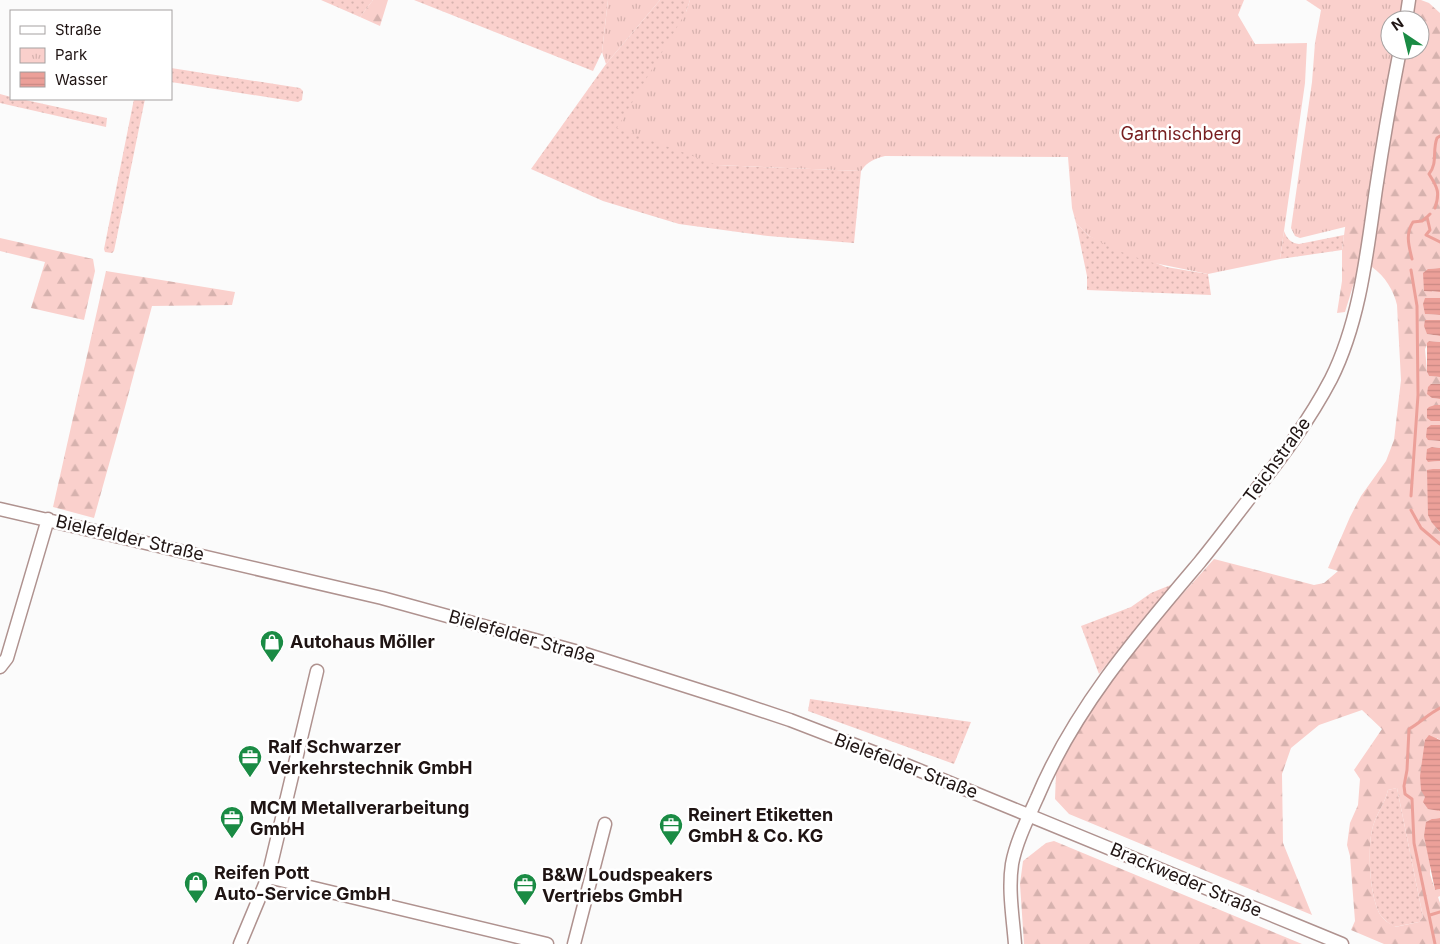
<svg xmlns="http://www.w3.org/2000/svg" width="1440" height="944" font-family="Inter,sans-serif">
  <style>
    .grass { fill: url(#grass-dots) }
    .forest { fill: url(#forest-firs); fill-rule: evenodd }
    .park { fill: url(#park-tufts) }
    .water { fill: url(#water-rules) }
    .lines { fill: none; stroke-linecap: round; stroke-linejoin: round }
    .stream { stroke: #eca099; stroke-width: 3 }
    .minor-casing { stroke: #af928f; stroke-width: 15 }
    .minor { stroke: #fff; stroke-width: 12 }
    .labels { text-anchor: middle; stroke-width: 5; stroke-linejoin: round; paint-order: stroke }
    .park-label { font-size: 18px; fill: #771f20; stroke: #fff }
    .street-label { font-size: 18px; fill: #1f1413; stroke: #fff }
    .poi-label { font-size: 18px; font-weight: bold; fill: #1f1413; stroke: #fff; text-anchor: start }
  </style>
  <defs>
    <pattern id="grass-dots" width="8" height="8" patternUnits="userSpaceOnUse" patternTransform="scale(1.25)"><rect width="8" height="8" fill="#fad0cc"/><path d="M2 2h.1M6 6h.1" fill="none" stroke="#d6b2ae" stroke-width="1.8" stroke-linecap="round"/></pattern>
    <pattern id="forest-firs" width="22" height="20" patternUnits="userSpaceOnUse" patternTransform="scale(1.25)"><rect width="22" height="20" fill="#fad0cc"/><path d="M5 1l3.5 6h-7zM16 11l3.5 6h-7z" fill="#d6b2ae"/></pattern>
    <pattern id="park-tufts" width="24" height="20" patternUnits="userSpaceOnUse" patternTransform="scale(1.25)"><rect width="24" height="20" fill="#fad0cc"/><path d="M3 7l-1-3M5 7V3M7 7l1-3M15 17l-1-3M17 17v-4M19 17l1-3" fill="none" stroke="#d6b2ae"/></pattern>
    <pattern id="water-rules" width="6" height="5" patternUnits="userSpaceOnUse" patternTransform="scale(1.25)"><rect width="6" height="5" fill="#eca099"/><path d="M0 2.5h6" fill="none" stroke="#ca8983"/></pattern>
  </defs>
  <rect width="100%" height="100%" fill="#fbfbfb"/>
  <path class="grass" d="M 321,0 L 373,0 L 360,17 Z
    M 414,0 L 608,0 L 602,52 L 593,71 Z
    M 660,0 L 690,0 L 686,12 L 717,165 L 861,171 L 854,243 L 768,236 L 679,224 L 603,201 L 531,169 L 606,64 Z
    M 171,68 L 300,88 L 303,91 L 302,100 L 298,102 L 171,82 Z
    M 0,94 L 11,97 L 11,99 L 21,99 L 107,118 L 106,127 L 0,103 Z
    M 134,99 L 145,99 L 114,251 L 112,253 L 105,252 L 104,249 Z
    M 1076,223 L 1089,236 L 1166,267 L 1208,274 L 1211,295 L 1087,290 L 1087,276 Z
    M 1284,231 C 1287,239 1291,243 1299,244 L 1344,235 L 1342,250 L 1280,259 Z
    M 1173,584 L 1150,610 L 1099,674 L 1081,626 L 1131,607 L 1151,593 Z
    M 810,699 L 971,722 L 954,764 L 808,711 Z
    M 1397,788 L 1423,917 L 1419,922 L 1394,927 C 1391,924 1385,921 1382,917 C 1369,901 1367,845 1373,826 C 1377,813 1385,803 1388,790 Z"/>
  <path class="forest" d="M 373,0 L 388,0 L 380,26 L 360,17 Z
    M 1382,0 L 1421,0 L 1429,3 L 1440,13 L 1440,268 L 1428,269 L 1432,292 L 1440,292 L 1440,298 L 1425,298 L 1425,314 L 1440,315 L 1440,320 L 1426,320 L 1427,334 L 1440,336 L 1440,342 L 1429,341 L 1425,349 L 1427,372 L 1429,376 L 1440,377 L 1440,384 L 1431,384 L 1432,398 L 1440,399 L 1440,405 L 1435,405 L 1431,421 L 1440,421 L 1440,425 L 1431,425 L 1429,440 L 1440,441 L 1440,448 L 1432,447 L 1428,462 L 1440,461 L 1440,469 L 1433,469 L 1432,523 L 1440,532 L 1440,740 L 1437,738 L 1438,811 L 1440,811 L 1440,818 L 1432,819 L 1430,874 L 1435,890 L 1440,889 L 1440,896 L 1438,897 L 1440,903 L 1440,944 L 1384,944 L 1351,930 L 1355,921 L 1350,856 L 1347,845 L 1350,823 L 1358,805 L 1360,779 L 1354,770 L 1382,729 L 1362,710 L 1319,725 L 1291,748 L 1282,774 L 1283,843 L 1312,915 L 1069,814 L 1055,799 L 1056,773 L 1090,710 L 1109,682 L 1160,619 L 1214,559 L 1314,585 L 1324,583 L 1338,571 L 1328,568 L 1350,517 L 1361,496 L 1386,461 L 1394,440 L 1401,380 L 1397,305 C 1394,291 1385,276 1372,267 C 1369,265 1364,264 1360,263 L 1345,312 L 1337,313 L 1342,281 L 1342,250 L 1345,228 ZM 1390,20 L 1420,20 L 1420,50 L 1390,50 ZM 1397,788 L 1423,917 L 1419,922 L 1395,927 C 1391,924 1385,921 1382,917 C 1369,901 1367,845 1373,826 C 1377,813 1385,803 1388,790 Z
    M 0,238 L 93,259 L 95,271 L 84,320 L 31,308 L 45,262 L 0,251 Z
    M 106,271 L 235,292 L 232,305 L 152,306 L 125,407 L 94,518 L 53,507 Z
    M 1054,841 L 1302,944 L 1024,944 L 1020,884 L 1023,861 L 1046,843 Z"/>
  <path class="park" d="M 608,0 L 660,0 L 606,64 L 602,52 Z
    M 690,0 L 1244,0 L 1238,15 L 1255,44 L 1307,43 L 1305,83 L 1280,259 L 1208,274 L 1149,262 L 1116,250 L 1089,236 L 1076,223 L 1072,208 L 1068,157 L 885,156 C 874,159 868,161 861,171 L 717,165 L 617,128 L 686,12 Z
    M 1306,0 L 1401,0 L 1398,20 L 1390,20 L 1390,50 L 1392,50 L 1361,223 L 1300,238 L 1295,236 L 1291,228 L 1312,82 L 1315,43 L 1321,10 Z"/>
  <path class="water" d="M 1440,268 L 1440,292 L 1424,291 L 1423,273 L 1428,269 Z
    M 1425,298 L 1440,298 L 1440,315 L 1425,314 L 1423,304 Z
    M 1425,320 L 1440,320 L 1440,336 L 1427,334 L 1424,326 Z
    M 1429,341 L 1440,342 L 1440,377 L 1429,376 L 1427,372 L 1427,343 Z
    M 1431,384 L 1440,384 L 1440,399 L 1432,398 L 1427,394 L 1428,387 Z
    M 1435,405 L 1440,405 L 1440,421 L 1431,421 L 1427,418 L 1427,409 L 1429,407 Z
    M 1431,425 L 1440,425 L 1440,441 L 1428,440 L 1426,437 L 1427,428 Z
    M 1432,447 L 1440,448 L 1440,461 L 1428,462 L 1426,459 L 1427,449 Z
    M 1433,469 L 1440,469 L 1440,532 L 1432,523 L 1428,515 L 1427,470 Z
    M 1429,735 L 1440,740 L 1440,811 L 1428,809 L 1423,802 L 1425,797 L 1421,790 L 1420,776 L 1425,740 Z
    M 1440,818 L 1440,889 L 1435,890 L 1424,836 L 1426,822 L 1432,819 Z"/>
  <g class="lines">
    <path class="stream" d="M 1435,208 C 1440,193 1438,188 1429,174 C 1438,163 1432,151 1437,138 L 1440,136
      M 1430,214 L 1427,217 L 1430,230 L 1426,235 L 1440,242
      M 1412,259 C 1409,246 1405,234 1413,222 L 1422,221 L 1427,217
      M 1411,496 L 1418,395 L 1417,306 L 1411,270
      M 1411,510 L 1421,528 L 1440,544
      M 1430,915 L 1440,912
      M 1435,944 L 1414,843 L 1412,799 L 1405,794 L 1404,786 L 1407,770 L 1409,729 C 1420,723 1428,714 1440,708"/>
    <g class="minor-casing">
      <path id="minor" d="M 1406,20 L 1409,0
        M 0,509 L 382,598 L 582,653 L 733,701 L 790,720 L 899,762 L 1342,944
        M 0,667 L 7,658 L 48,519
        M 268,877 L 547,944
        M 240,944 L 268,877 L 317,671
        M 574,944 L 605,824
        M 1015,944 C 1013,918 1008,890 1012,864 C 1016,842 1028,818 1037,798 C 1074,709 1137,636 1199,563 C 1217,541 1234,518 1252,495 C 1281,458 1309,421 1331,379 C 1360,321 1367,252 1376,189 C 1383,142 1391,96 1400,50"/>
    </g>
    <use href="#minor" class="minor"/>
  </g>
  <defs>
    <g id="shop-pin" transform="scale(1.25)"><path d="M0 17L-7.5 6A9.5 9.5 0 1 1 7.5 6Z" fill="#1a8b44" stroke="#fff"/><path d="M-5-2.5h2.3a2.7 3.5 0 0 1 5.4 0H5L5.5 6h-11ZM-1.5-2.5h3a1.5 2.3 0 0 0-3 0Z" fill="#fff"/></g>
    <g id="office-pin" transform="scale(1.25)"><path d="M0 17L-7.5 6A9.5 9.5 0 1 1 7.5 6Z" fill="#1a8b44" stroke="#fff"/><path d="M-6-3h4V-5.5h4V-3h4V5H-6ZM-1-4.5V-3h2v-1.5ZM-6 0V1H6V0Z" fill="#fff"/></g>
  </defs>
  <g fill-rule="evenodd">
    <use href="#shop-pin" x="272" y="642"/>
    <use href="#office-pin" x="250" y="757"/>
    <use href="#office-pin" x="232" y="818"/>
    <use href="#office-pin" x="671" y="825"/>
    <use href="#shop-pin" x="196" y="883"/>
    <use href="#office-pin" x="525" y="885"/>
  </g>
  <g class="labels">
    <g class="park-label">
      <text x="1181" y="140">Gartnischberg</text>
    </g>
    <g class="street-label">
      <text transform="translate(1277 460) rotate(-54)" y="6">Teichstraße</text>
      <text transform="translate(130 538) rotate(13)" y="6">Bielefelder Straße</text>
      <text transform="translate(522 637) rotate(16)" y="6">Bielefelder Straße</text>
      <text transform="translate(906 766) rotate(21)" y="6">Bielefelder Straße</text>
      <text transform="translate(1186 880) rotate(23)" y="6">Brackweder Straße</text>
    </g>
    <g class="poi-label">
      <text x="290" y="648">Autohaus Möller</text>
      <text x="268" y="753">Ralf Schwarzer<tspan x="268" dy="21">Verkehrstechnik GmbH</tspan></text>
      <text x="250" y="814">MCM Metallverarbeitung<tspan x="250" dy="21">GmbH</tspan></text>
      <text x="688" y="821">Reinert Etiketten<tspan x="688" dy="21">GmbH &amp; Co. KG</tspan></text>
      <text x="214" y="879">Reifen Pott<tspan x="214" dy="21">Auto-Service GmbH</tspan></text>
      <text x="542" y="881">B&amp;W Loudspeakers<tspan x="542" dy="21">Vertriebs GmbH</tspan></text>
    </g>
  </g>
  <rect x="10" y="10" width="162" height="90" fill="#ffffff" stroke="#a5a1a1"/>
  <rect x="20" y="26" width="25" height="8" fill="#ffffff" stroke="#a5a1a1"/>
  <text x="55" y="35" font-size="15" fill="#1f1413">Straße</text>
  <rect x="20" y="48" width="25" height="15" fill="url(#park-tufts)" stroke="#a5a1a1"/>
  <text x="55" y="60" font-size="15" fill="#1f1413">Park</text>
  <rect x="20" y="72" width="25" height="15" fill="url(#water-rules)" stroke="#a5a1a1"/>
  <text x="55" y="85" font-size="15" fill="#1f1413">Wasser</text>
  <g transform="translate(1405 35) rotate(325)"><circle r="24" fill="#ffffff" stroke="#a5a1a1"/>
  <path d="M0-4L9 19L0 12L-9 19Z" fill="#1a8b44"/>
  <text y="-8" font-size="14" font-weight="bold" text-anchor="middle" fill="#1f1413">N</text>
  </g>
</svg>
